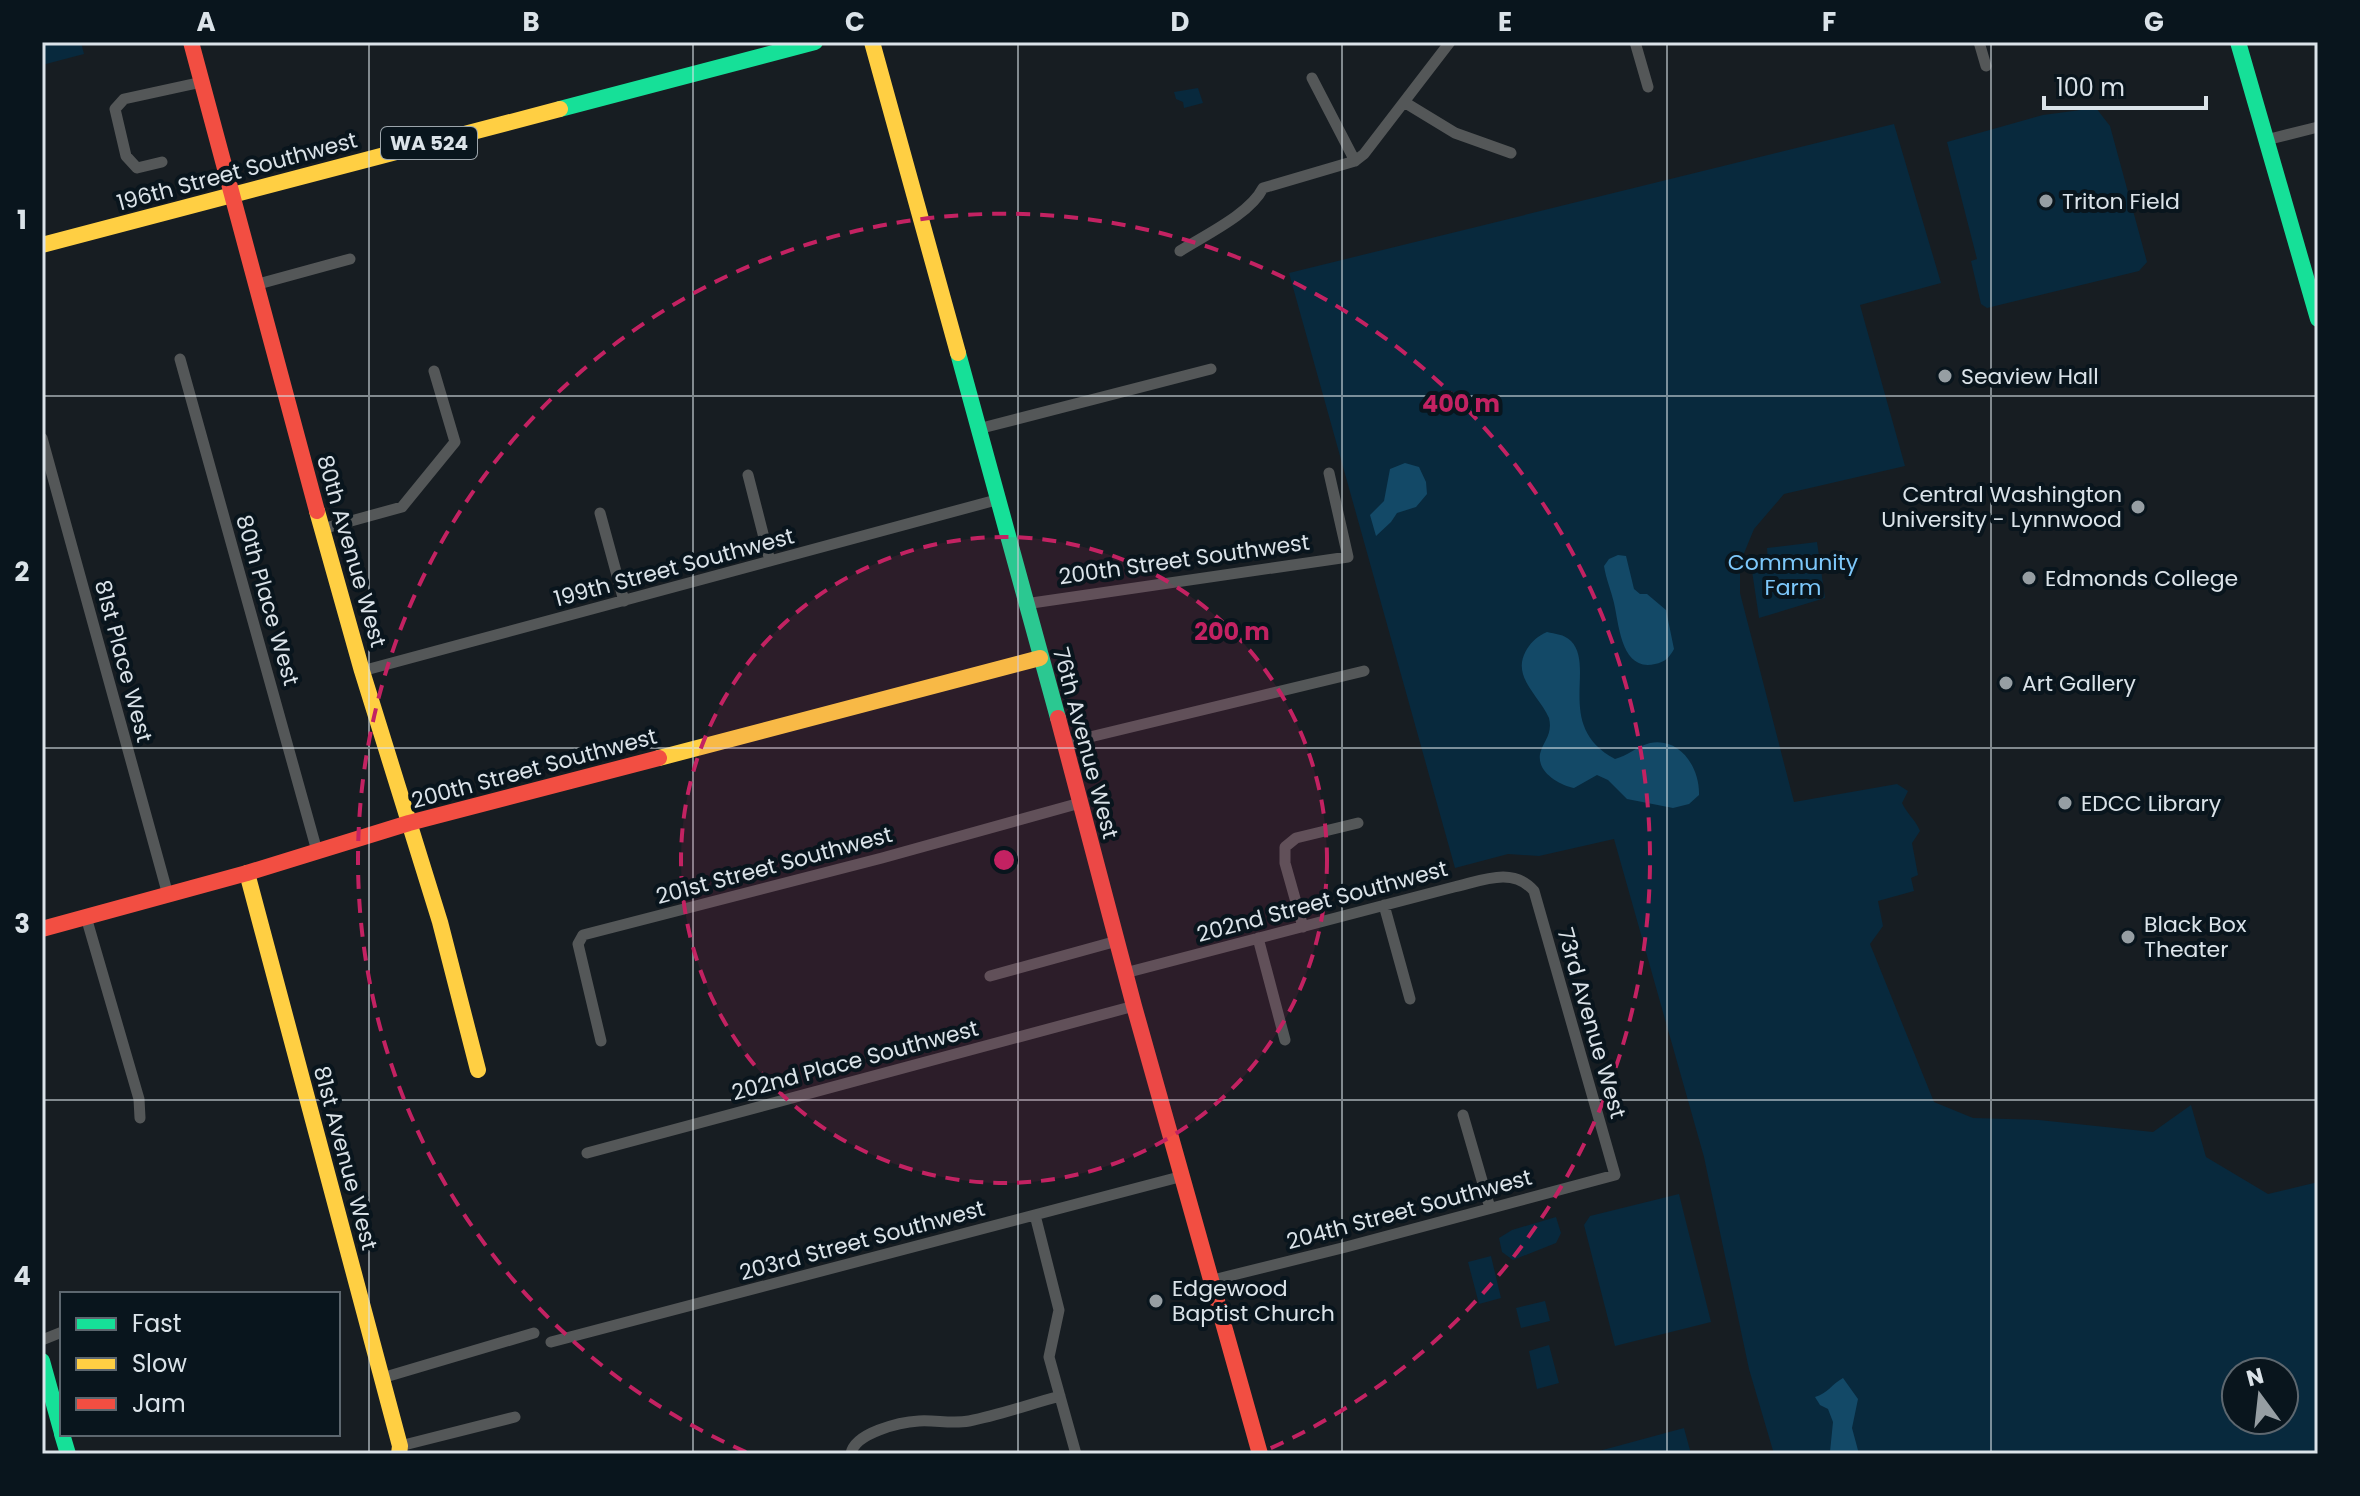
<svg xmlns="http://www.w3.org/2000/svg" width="2360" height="1496" font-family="Poppins,sans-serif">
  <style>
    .green { fill: #08293d; fill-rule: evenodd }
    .water { fill: #134967 }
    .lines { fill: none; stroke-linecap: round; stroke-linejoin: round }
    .street { stroke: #545758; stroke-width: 11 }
    .fast { stroke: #16e098; stroke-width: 16 }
    .slow { stroke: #ffcf43; stroke-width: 16 }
    .jam { stroke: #f24e42; stroke-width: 16 }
    .grid { fill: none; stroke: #dbe3e9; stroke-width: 2; stroke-opacity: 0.55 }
    .ring { fill: none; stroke: #c32262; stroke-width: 4; stroke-dasharray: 14 10 }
    .poi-dot { fill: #969ea3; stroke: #09151d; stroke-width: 3 }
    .labels { text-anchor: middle; stroke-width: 8; stroke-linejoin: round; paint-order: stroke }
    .shield { fill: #09151d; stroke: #9ca5ac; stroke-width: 2 }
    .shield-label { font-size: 20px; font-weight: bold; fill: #dbe3e9 }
    .street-label { font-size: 22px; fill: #dbe3e9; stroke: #09151d }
    .poi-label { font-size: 22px; fill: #dbe3e9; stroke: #09151d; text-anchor: start }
    .park-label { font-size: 22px; fill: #7dc8fb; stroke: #09151d }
    .centre { fill: #c32262; stroke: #09151d; stroke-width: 4 }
    .ring-label { font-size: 24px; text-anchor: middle; font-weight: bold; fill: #c32262; stroke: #09151d; stroke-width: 8; stroke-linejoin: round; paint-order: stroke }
    .neatline { fill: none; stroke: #dbe3e9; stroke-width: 3 }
    .grid-label { font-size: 26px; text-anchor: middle; font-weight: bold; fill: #dbe3e9 }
  </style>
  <rect width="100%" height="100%" fill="#171d22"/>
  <path class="green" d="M 42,42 L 81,42 L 84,54 L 42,65 Z
    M 1198,88 L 1203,103 L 1184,108 L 1183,102 L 1176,99 L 1174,92 Z
    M 2096,108 L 2110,126 L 2147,262 L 2139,271 L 1987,308 L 1981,304 L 1971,261 L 1977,259 L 1947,142 L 2043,115 Z
    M 1894,124 L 1941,283 L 1860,305 L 1905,466 L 1784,494 L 1754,529 L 1740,563 L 1740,593 L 1794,802 L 1897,784 L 1908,791 L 1902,803 C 1907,814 1915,819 1920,831 L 1912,843 L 1918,875 L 1911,878 L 1914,891 L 1878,901 L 1883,926 L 1870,944 L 1934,1102 L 1973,1118 L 2039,1120 L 2153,1132 L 2191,1105 L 2206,1157 L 2268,1194 L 2318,1182 L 2318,1454 L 1774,1454 L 1749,1369 L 1704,1157 L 1614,839 L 1539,856 L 1508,854 L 1455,868 L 1289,273 ZM 2236,1372 L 2284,1372 L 2284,1420 L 2236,1420 Z
    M 1817,542 L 1825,598 L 1759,618 L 1751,564 L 1768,562 L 1767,548 Z
    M 1679,1194 L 1711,1322 L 1615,1346 L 1584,1225 L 1590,1216 Z
    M 1556,1217 L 1561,1233 L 1556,1243 L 1513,1260 L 1502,1252 L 1499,1238 L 1512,1230 Z
    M 1491,1256 L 1501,1298 L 1479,1304 L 1468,1262 Z
    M 1545,1301 L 1550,1321 L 1521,1328 L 1516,1308 Z
    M 1549,1345 L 1559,1383 L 1537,1389 L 1529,1351 Z
    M 1684,1428 L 1691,1454 L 1588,1454 Z"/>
  <path class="water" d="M 1405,463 L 1419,467 L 1426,482 L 1427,494 L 1416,507 L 1397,513 L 1391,522 L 1376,536 L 1370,515 L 1384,501 L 1390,469 Z
    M 1618,555 L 1626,556 L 1634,589 L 1640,594 L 1647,594 L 1666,610 L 1674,649 C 1669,658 1665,662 1655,664 C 1621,672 1619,624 1614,603 C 1611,590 1606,579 1604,566 L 1609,559 Z
    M 1547,632 C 1555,634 1564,634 1571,641 C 1596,667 1554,726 1615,759 C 1627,756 1638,746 1650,743 C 1681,737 1700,769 1699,795 L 1689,804 L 1673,808 L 1627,799 L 1608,780 L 1597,775 L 1574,788 C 1560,785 1537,773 1540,754 C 1543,741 1553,735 1549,718 C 1539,695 1510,676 1527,649 C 1532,641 1538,636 1547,632 Z
    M 1843,1378 L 1858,1399 L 1852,1428 L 1859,1454 L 1830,1452 L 1833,1422 L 1828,1409 L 1820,1405 L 1815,1397 C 1827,1394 1832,1384 1843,1378 Z"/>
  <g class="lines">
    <path class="street" d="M 1635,42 L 1648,87
      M 1979,42 L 1986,66
      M 1312,78 L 1355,161
      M 1404,102 L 1455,133 L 1511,153
      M 2266,140 L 2318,127
      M 162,162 L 137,168 L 126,156 L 115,109 L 124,99 L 202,82
      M 1180,251 C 1205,235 1250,214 1263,188 L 1355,161 L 1364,154 L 1450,42
      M 255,285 L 350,259
      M 180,359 L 317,851
      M 978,429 L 1211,369
      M 42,438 L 168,895
      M 748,475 L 770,561
      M 600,513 L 624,601
      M 322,529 L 402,507 L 455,442 L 434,371
      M 1025,604 L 1348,557 L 1329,473
      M 362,671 L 996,500
      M 1065,743 L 1364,671
      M 1384,905 L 1410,999
      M 86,917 L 139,1099 L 140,1118
      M 1303,927 L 1285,863 L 1285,847 L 1296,838 L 1358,823
      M 1258,938 L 1285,1040
      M 1125,973 L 1454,887 C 1481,881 1513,866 1534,891 L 1615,1175 L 1346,1247 L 1213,1280
      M 990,976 L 1117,941
      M 601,1041 L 578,944 L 583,935 L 882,858 L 1080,803
      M 1463,1115 L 1490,1208
      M 587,1153 L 1134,1006
      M 1035,1215 L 1059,1310 L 1049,1357 L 1076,1454
      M 42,1340 L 62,1332
      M 551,1342 L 1183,1176
      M 382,1378 L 534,1333
      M 400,1446 L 515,1417
      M 851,1454 C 854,1433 900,1422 919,1421 C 936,1420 952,1424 969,1421 C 1000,1415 1030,1404 1060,1396"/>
    <path class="fast" d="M 2238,42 L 2318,319
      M 560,109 L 815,42
      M 958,353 L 1058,718
      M 42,1361 L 62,1433
      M 62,1434 L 68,1454"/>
    <path class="slow" d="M 872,42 L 958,353
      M 42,245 L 560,109
      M 317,511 L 362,671 L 440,922 L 478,1070
      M 659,758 L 1040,658
      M 247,873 L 400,1446 L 399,1454"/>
    <path class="jam" d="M 191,42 L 317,511
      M 1058,718 L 1134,1006 L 1260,1454
      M 42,929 L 247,873 L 409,823 L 659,758"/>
  </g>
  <path class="grid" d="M 369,42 L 369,1454M 693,42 L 693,1454M 1018,42 L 1018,1454M 1342,42 L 1342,1454M 1667,42 L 1667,1454M 1991,42 L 1991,1454M 42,396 L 2318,396M 42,748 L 2318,748M 42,1100 L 2318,1100"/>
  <circle cx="1004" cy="860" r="323" fill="#c32262" fill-opacity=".12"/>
  <g class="ring">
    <circle cx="1004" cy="860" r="323"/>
    <path d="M746 1452A646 646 0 1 1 1262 1452"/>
  </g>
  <g class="poi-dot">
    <circle cx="2046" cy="201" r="8"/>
    <circle cx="1945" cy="376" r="8"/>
    <circle cx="2138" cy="507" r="8"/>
    <circle cx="2029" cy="578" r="8"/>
    <circle cx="2006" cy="683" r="8"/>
    <circle cx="2065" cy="803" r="8"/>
    <circle cx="2128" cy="937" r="8"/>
    <circle cx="1156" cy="1301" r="8"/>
  </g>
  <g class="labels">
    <rect class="shield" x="381" y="127" width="96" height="32" rx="6"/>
    <g class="shield-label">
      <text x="429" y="150">WA 524</text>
    </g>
    <g class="street-label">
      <text transform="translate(237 171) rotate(-15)" y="8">196th Street Southwest</text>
      <text transform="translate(352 551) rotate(74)" y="8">80th Avenue West</text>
      <text transform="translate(1184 559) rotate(-8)" y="8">200th Street Southwest</text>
      <text transform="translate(674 567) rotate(-15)" y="8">199th Street Southwest</text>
      <text transform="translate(268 600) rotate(74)" y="8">80th Place West</text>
      <text transform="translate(124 661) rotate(75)" y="8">81st Place West</text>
      <text transform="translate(1086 743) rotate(75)" y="8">76th Avenue West</text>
      <text transform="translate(534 768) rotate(-15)" y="8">200th Street Southwest</text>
      <text transform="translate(774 865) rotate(-15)" y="8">201st Street Southwest</text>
      <text transform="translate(1322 901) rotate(-15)" y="8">202nd Street Southwest</text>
      <text transform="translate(1592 1023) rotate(74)" y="8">73rd Avenue West</text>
      <text transform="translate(855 1060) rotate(-15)" y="8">202nd Place Southwest</text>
      <text transform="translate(346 1158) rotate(75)" y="8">81st Avenue West</text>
      <text transform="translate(1409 1209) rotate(-15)" y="8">204th Street Southwest</text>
      <text transform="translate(862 1240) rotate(-15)" y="8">203rd Street Southwest</text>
    </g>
    <g class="poi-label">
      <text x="2062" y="209">Triton Field</text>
      <text x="1961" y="384">Seaview Hall</text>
      <text x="2122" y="502" text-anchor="end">Central Washington<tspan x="2122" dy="25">University - Lynnwood</tspan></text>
      <text x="2045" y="586">Edmonds College</text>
      <text x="2022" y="691">Art Gallery</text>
      <text x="2081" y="811">EDCC Library</text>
      <text x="2144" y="932">Black Box<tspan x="2144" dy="25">Theater</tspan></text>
      <text x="1172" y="1296">Edgewood<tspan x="1172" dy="25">Baptist Church</tspan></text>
    </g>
    <g class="park-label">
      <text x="1793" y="570">Community<tspan x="1793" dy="25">Farm</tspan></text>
    </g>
  </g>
  <circle cx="1004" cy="860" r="12" class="centre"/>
  <g class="ring-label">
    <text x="1461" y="412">400 m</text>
    <text x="1232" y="640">200 m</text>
  </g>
  <rect width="2360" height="1496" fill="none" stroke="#09151d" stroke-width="88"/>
  <rect x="60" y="1292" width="280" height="144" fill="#09151d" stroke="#5d676f" stroke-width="2"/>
  <rect x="76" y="1318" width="40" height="12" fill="#16e098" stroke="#5d676f" stroke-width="2"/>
  <text x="132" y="1332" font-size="24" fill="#dbe3e9">Fast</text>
  <rect x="76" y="1358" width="40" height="12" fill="#ffcf43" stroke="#5d676f" stroke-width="2"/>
  <text x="132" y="1372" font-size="24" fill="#dbe3e9">Slow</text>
  <rect x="76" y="1398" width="40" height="12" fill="#f24e42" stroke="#5d676f" stroke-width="2"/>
  <text x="132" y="1412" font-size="24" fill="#dbe3e9">Jam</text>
  <g transform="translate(2260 1396) rotate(345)"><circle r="38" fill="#09151d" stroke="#5d676f" stroke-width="2"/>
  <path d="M0-6L14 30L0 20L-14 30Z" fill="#969ea3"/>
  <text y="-12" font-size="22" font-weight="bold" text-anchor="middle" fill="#dbe3e9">N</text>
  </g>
  <path d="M2044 96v12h162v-12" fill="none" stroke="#dbe3e9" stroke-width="4"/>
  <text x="2056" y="96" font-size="24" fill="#dbe3e9" stroke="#09151d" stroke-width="6" paint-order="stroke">100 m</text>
  <rect x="44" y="44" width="2272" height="1408" class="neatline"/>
  <g class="grid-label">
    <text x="206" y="31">A</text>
    <text x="531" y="31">B</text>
    <text x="855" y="31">C</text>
    <text x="1180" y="31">D</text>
    <text x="1505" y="31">E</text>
    <text x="1829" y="31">F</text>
    <text x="2154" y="31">G</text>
    <text x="22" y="229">1</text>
    <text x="22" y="581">2</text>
    <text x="22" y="933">3</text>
    <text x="22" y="1285">4</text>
  </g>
</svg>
